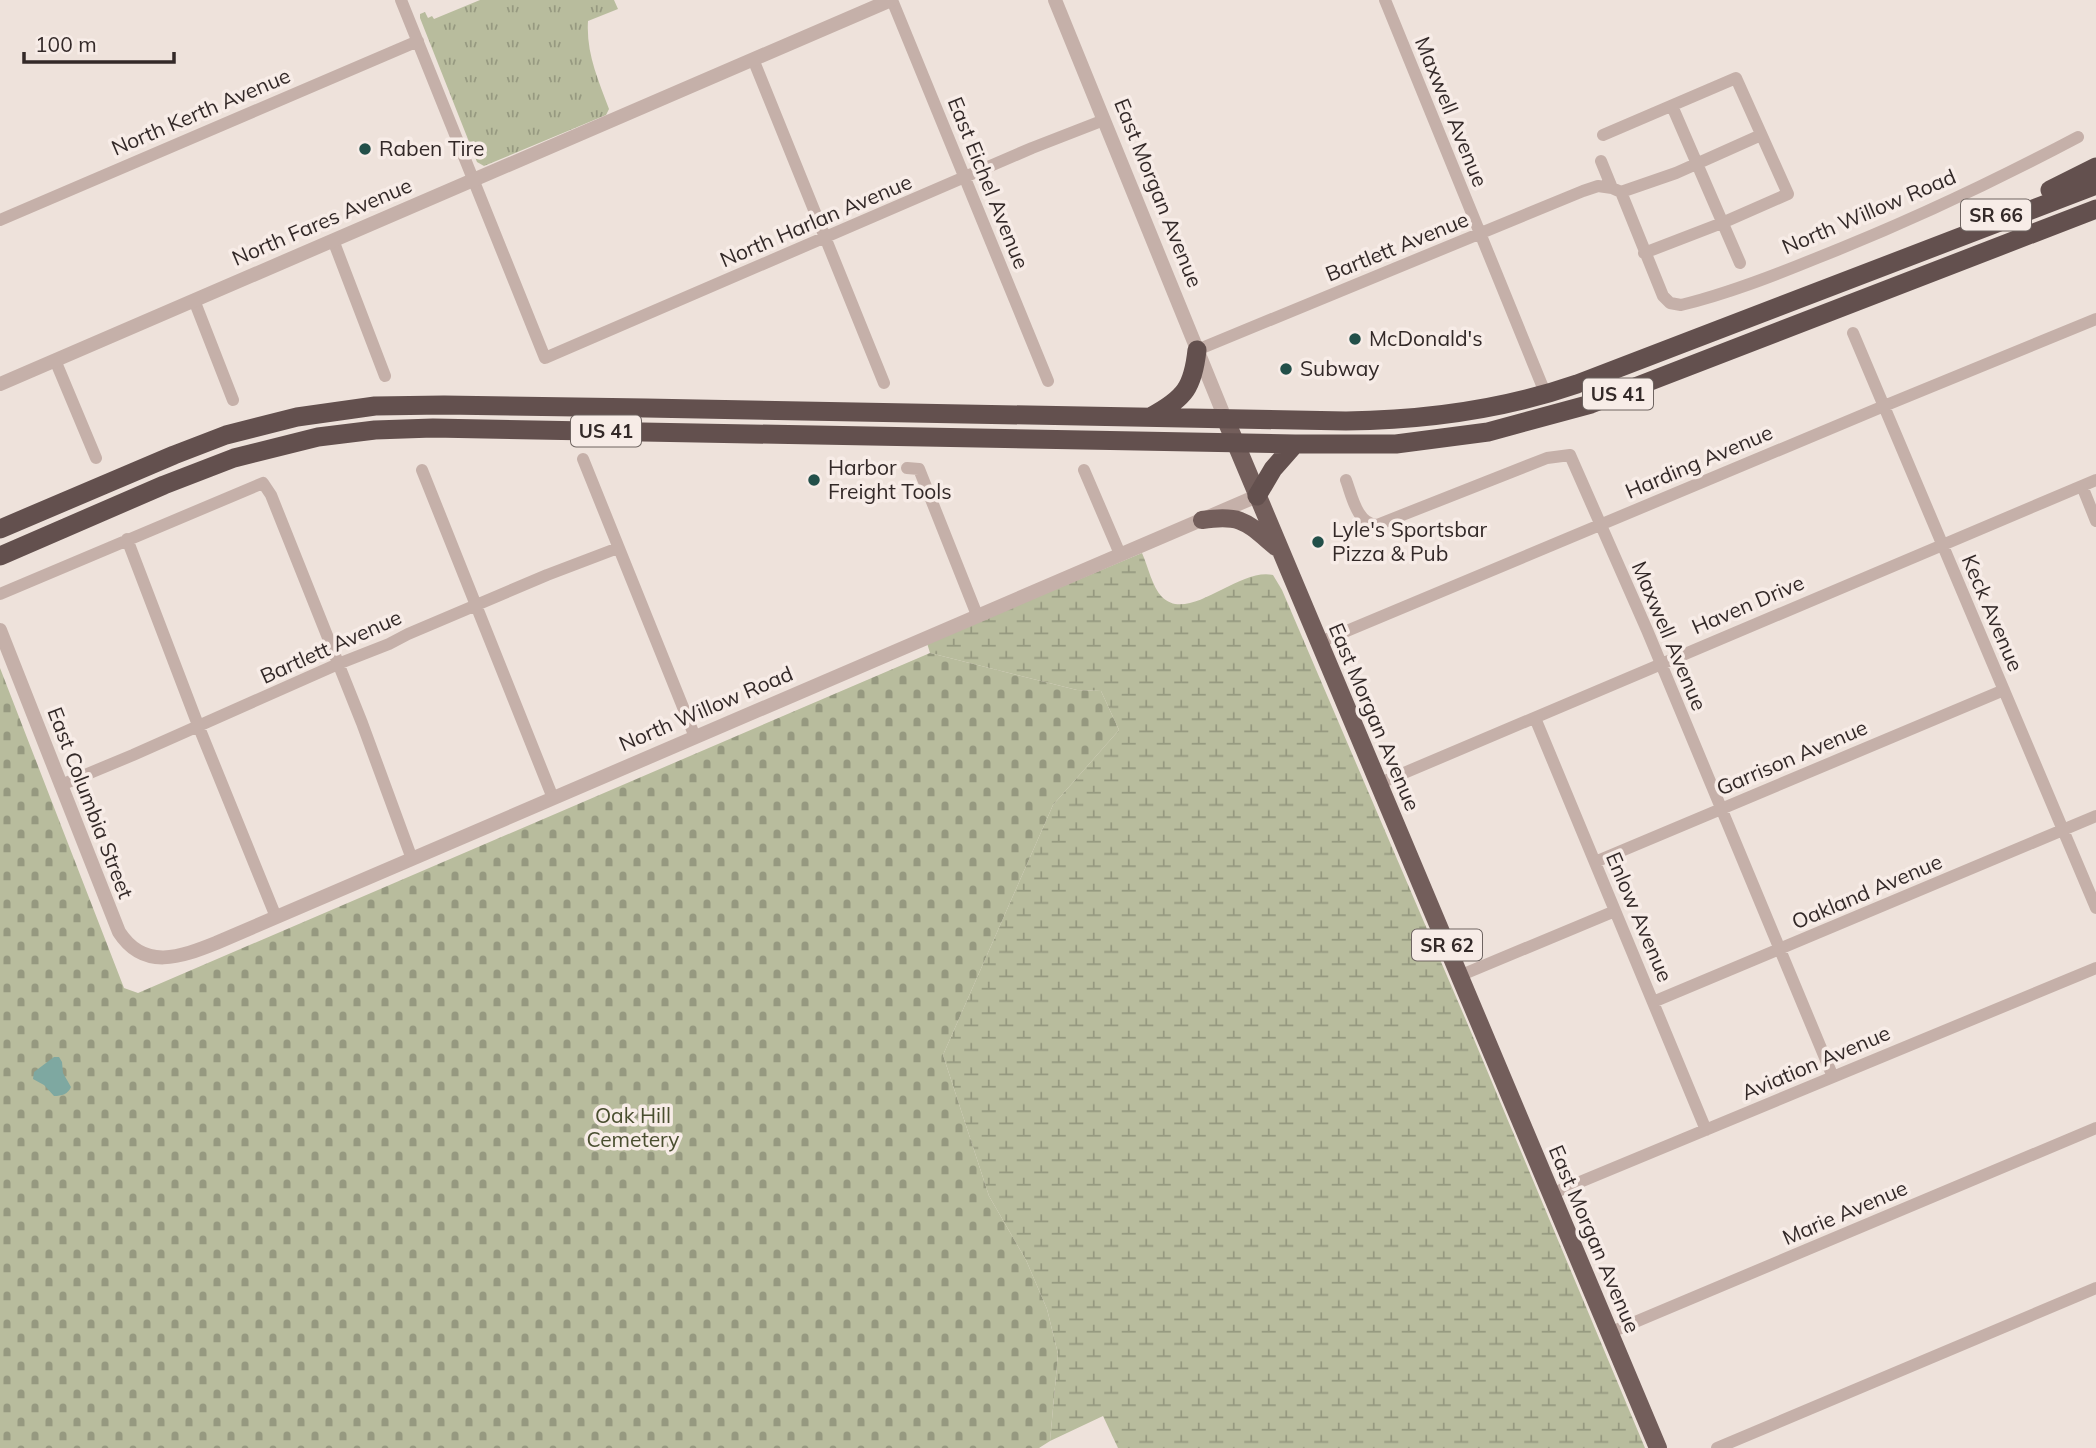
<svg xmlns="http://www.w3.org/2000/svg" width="2096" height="1448" font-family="Mulish,sans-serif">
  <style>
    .grass { fill: url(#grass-tufts) }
    .wetland { fill: url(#wetland-marsh) }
    .cemetery { fill: url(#cemetery-stones) }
    .water { fill: #7ea8a1 }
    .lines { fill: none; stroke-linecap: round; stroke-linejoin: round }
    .minor { stroke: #c5b0a9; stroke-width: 12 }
    .tertiary { stroke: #c5b0a9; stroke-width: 14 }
    .primary { stroke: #735e5b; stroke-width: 18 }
    .trunk { stroke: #63504e; stroke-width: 19 }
    .poi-dot { fill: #224f49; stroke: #f7ece7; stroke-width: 2.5 }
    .labels { text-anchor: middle; stroke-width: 7; stroke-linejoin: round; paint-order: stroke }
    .shield { fill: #f7ece7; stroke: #6e6461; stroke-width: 2 }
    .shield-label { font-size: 19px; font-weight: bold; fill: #332928 }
    .street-label { font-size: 21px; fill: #332928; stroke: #f7ece7 }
    .poi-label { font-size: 21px; fill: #332928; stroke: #f7ece7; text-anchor: start }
    .park-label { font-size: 21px; fill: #494e2f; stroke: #f7ece7 }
  </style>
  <defs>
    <pattern id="grass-tufts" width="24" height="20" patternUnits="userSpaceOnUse" patternTransform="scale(1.75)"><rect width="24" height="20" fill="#b8bc9d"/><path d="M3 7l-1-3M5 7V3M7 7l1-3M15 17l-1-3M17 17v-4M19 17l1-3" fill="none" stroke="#969980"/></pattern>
    <pattern id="wetland-marsh" width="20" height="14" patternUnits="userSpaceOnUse" patternTransform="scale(1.75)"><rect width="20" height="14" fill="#b8bc9d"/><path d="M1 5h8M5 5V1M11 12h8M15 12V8" fill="none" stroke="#969980"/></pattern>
    <pattern id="cemetery-stones" width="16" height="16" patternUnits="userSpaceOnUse" patternTransform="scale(1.75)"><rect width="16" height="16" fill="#b8bc9d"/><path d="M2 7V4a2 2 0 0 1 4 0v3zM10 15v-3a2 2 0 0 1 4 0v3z" fill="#969980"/></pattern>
  </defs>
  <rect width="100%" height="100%" fill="#eee2db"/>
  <path class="grass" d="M 480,0 L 614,0 L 618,9 L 588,21 C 586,53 598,79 609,109 L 606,115 L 484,166 L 477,162 L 420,18 L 420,14 L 425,12 L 428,18 L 432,16 L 434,19 Z"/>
  <path class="wetland" d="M 1142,553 C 1148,566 1152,587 1162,597 C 1189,624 1239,567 1273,575 L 1282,590 L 1468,1025 L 1645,1448 L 1118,1448 L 1103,1416 L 1050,1441 L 1058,1354 L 1047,1309 L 1026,1260 L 989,1196 L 943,1055 L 1053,805 L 1119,730 L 1101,691 L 1077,690 L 930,653 L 927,643 Z"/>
  <path class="cemetery" d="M 930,653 L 1077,690 L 1101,691 L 1119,730 L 1053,805 L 943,1055 L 989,1196 L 1026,1260 L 1047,1309 L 1058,1354 L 1050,1441 L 1039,1448 L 0,1448 L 0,668 L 124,988 L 138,993 Z"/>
  <path class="water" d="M 54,1057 L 59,1057 L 62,1062 L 63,1073 L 71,1087 C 68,1094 62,1096 54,1096 L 44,1085 L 33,1079 L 34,1072 Z"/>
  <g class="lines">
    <path class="minor" d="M 401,0 L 545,358 L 1032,148 L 1104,120
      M 892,0 L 1048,381
      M 1385,0 L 1546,395
      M 753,59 L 884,383
      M 1672,106 L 1740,263
      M 1603,135 L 1736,78 L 1788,194 L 1722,223 L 1644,253
      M 1601,161 L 1612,188 L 1621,192 L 1663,296 L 1670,303 L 1681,305 C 1727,294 1773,276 1817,258 C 1906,223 1993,182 2078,137
      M 1621,192 L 1676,173 L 1761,135
      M 0,220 L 418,41
      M 333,240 L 385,376
      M 194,300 L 233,400
      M 1853,333 L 2096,908
      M 1197,350 L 1583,191 L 1598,186 L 1612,188
      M 55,360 L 96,458
      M 583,459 L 695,737
      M 907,468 L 919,469 L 977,615
      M 422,470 L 553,798
      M 1084,470 L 1120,554
      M 1346,480 C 1352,496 1357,524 1377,525 L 1547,458 L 1570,455 L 1647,630 L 1833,1077
      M 2082,486 L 2096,521
      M 127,539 L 198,725 L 276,917
      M 0,594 L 263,483 L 271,495 L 362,723 L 412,859
      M 1318,643 L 1884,406 L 2096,319
      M 1535,718 L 1706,1130
      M 1378,784 L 2096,480
      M 61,785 L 133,755 L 338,664 L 389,644 L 408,634 L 547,575 L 618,548
      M 1595,862 L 2004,690
      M 1459,976 L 1615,911
      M 1653,1002 L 2096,816
      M 1551,1194 L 2096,968
      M 1609,1333 L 2096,1128
      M 1717,1448 L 2096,1288"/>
    <path class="tertiary" d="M 1055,0 L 1225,418
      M 0,384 L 891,0
      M 0,630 L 119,932 C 144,971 181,957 216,943 L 1257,496"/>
    <path class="primary" d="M 1225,418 L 1658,1448
      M 1202,520 C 1242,514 1246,522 1276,547"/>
    <path class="trunk" d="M 2050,190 L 2096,167
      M 1152,416 C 1185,398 1193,387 1197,350
      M 1257,496 L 1273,469 L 1295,444
      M 0,529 L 174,455 L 226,435 L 297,417 L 375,406 L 444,405 L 646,408 L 1346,421 C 1425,420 1502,410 1577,384 L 2096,185
      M 0,556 L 164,485 L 234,458 L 318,437 L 375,430 L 433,428 L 1295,444 L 1396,444 L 1488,432 L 1591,404 L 2096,209"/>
  </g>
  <g class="poi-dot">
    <circle cx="365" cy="149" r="7"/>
    <circle cx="1355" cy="339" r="7"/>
    <circle cx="1286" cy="369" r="7"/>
    <circle cx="814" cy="480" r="7"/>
    <circle cx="1318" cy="542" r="7"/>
  </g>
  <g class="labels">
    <g class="shield">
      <rect x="1961" y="199.5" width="70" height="31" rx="5"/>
      <rect x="1583" y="378.5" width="70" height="31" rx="5"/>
      <rect x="571" y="415.5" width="70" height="31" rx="5"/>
      <rect x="1412" y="929.5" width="70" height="31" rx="5"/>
    </g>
    <g class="shield-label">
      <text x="1996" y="222">SR 66</text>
      <text x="1618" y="401">US 41</text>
      <text x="606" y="438">US 41</text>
      <text x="1447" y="952">SR 62</text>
    </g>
    <g class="street-label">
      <text transform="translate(201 112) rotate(-23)" y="7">North Kerth Avenue</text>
      <text transform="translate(1451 112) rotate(68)" y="7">Maxwell Avenue</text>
      <text transform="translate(988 183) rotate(68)" y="7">East Eichel Avenue</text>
      <text transform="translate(1158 193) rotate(68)" y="7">East Morgan Avenue</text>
      <text transform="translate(1869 212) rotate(-23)" y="7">North Willow Road</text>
      <text transform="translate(816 221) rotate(-23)" y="7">North Harlan Avenue</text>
      <text transform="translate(322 222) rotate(-23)" y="7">North Fares Avenue</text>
      <text transform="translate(1397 247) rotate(-22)" y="7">Bartlett Avenue</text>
      <text transform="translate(1699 462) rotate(-23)" y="7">Harding Avenue</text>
      <text transform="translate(1748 605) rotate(-23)" y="7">Haven Drive</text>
      <text transform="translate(1992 613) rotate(67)" y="7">Keck Avenue</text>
      <text transform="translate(1669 636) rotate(67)" y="7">Maxwell Avenue</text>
      <text transform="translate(331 647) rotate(-24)" y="7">Bartlett Avenue</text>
      <text transform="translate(706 709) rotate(-23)" y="7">North Willow Road</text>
      <text transform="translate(1374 717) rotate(67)" y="7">East Morgan Avenue</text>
      <text transform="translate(1792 758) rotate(-23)" y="7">Garrison Avenue</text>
      <text transform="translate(90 803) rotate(69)" y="7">East Columbia Street</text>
      <text transform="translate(1867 892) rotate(-23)" y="7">Oakland Avenue</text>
      <text transform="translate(1639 917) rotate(67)" y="7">Enlow Avenue</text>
      <text transform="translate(1816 1063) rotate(-23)" y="7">Aviation Avenue</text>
      <text transform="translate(1845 1213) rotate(-23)" y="7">Marie Avenue</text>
      <text transform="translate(1594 1239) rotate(67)" y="7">East Morgan Avenue</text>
    </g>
    <g class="poi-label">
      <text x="379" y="156">Raben Tire</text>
      <text x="1369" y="346">McDonald's</text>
      <text x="1300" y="376">Subway</text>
      <text x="828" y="475">Harbor<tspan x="828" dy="24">Freight Tools</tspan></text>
      <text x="1332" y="537">Lyle's Sportsbar<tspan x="1332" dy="24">Pizza &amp; Pub</tspan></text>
    </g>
    <g class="park-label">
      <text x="633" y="1123">Oak Hill<tspan x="633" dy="24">Cemetery</tspan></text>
    </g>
  </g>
  <path d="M24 52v10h150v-10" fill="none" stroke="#332928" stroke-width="3.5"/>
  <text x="35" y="52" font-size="21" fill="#332928" stroke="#f7ece7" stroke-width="5" paint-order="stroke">100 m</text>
</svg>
